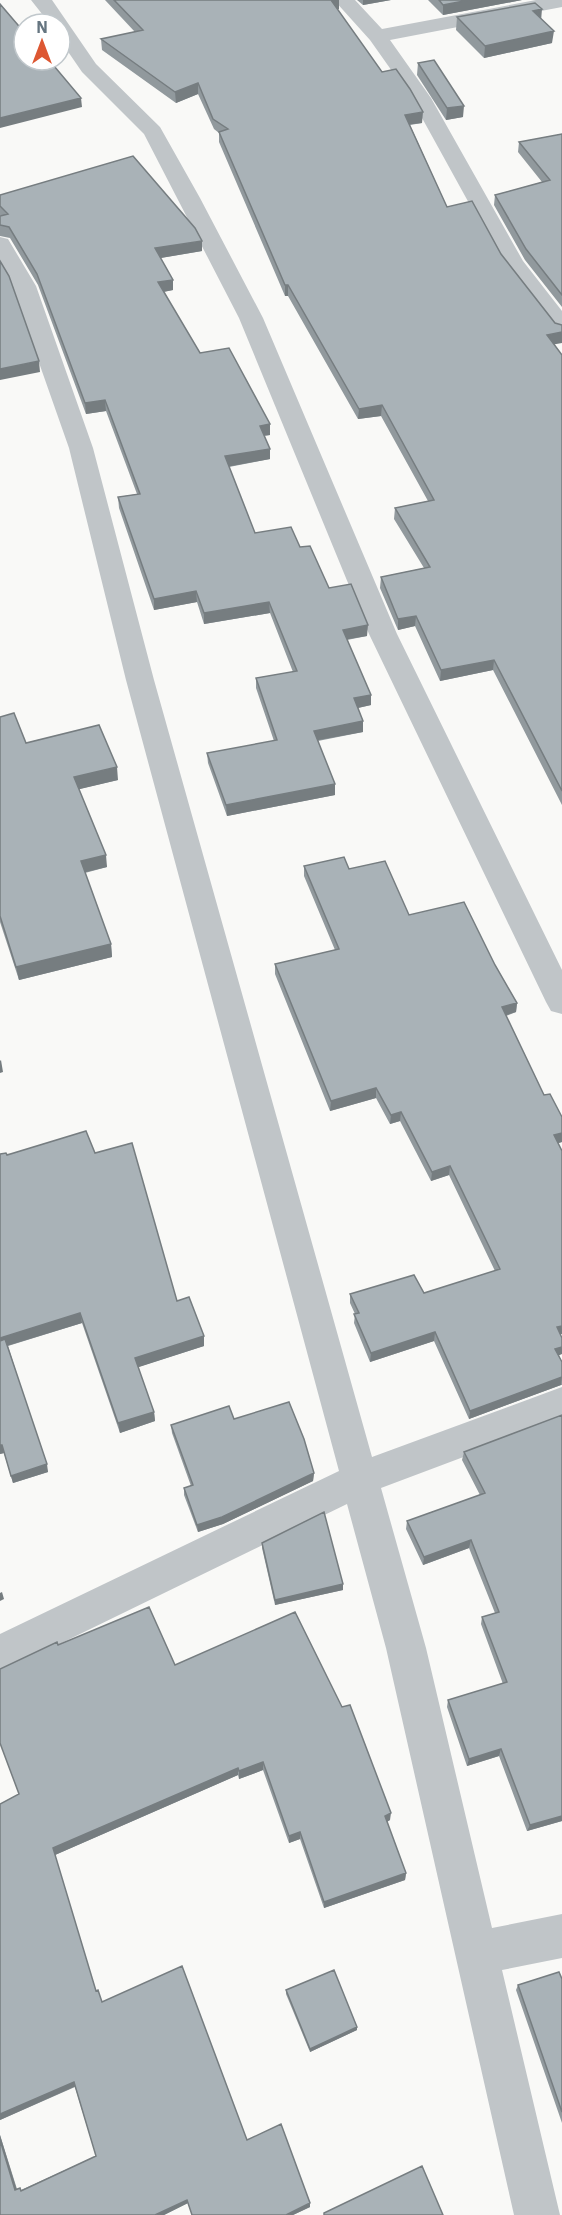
<svg xmlns="http://www.w3.org/2000/svg" width="562" height="2215" font-family="'IBM Plex Sans',sans-serif">
  <style>
    .lines { fill: none; stroke-linecap: round; stroke-linejoin: round }
    .minor { fill: #c0c5c8; fill-rule: evenodd }
    .wall { fill: #91999d }
    .shaded-wall { fill: #767d80 }
    .building { fill: #a9b2b7; stroke: #767d80; stroke-width: 1.5 }
  </style>
  <rect width="100%" height="100%" fill="#f9f9f7"/>
  <g class="lines">
    <path class="minor" d="M 31,0 L 52,0 L 96,64 L 160,127 L 200,198 L 263,318 L 397,634 L 562,970 L 562,1014 L 551,1011 L 546,1002 L 369,634 L 239,318 L 144,134 L 82,72 L 60,40 L 60,24 L 50,24 Z
      M 334,0 L 355,0 L 382,29 L 536,0 L 562,0 L 562,7 L 390,40 L 431,98 L 523,261 L 562,311 L 562,334 L 554,332 L 502,263 L 411,98 L 370,40 Z
      M 0,237 L 8,239 L 36,286 L 93,448 L 154,680 L 372,1457 L 562,1387 L 562,1420 L 381,1488 L 426,1648 L 492,1928 L 562,1914 L 562,1958 L 502,1970 L 560,2215 L 514,2215 L 386,1648 L 347,1504 L 0,1673 L 0,1634 L 339,1471 L 126,680 L 69,448 L 12,286 L 0,264 Z"/>
  </g>
  <path class="wall" d="M 105,0 L 339,0 L 339,9 L 337,9 L 382,72 L 422,123 L 410,125 L 447,207 L 501,254 L 554,344 L 562,355 L 562,805 L 493,670 L 440,681 L 415,626 L 398,630 L 380,588 L 381,577 L 424,568 L 394,519 L 395,508 L 428,501 L 381,416 L 358,419 L 288,296 L 285,296 L 219,142 L 219,133 L 214,129 L 198,94 L 176,103 L 102,50 L 101,39 L 135,32 Z
    M 357,0 L 391,0 L 363,5 Z
    M 428,0 L 522,0 L 443,15 Z
    M 457,17 L 541,19 L 552,43 L 484,58 L 456,30 Z
    M 418,63 L 463,117 L 446,120 L 417,75 Z
    M 562,134 L 562,307 L 525,260 L 494,205 L 495,195 L 542,182 L 518,152 L 519,142 Z
    M 0,195 L 202,251 L 160,258 L 173,290 L 163,292 L 200,353 L 270,424 L 270,435 L 264,436 L 270,459 L 229,467 L 255,533 L 300,547 L 329,588 L 367,636 L 347,640 L 371,695 L 371,705 L 358,708 L 363,721 L 363,732 L 318,741 L 335,795 L 227,816 L 208,763 L 207,753 L 274,741 L 256,688 L 256,678 L 293,672 L 270,613 L 204,624 L 197,602 L 154,610 L 119,508 L 118,497 L 137,494 L 106,411 L 86,414 L 38,285 L 10,238 L 0,236 L 0,216 L 1,216 L 0,215 Z
    M 0,717 L 26,743 L 118,780 L 79,789 L 107,867 L 85,873 L 111,944 L 112,957 L 19,980 L 0,922 Z
    M 304,866 L 349,869 L 409,915 L 495,965 L 517,1003 L 516,1012 L 506,1016 L 544,1095 L 562,1117 L 562,1142 L 558,1143 L 562,1151 L 562,1334 L 560,1334 L 559,1356 L 562,1362 L 562,1385 L 561,1385 L 469,1419 L 434,1341 L 370,1362 L 354,1323 L 355,1314 L 350,1303 L 350,1294 L 424,1293 L 495,1271 L 449,1175 L 431,1181 L 400,1121 L 390,1124 L 376,1098 L 330,1111 L 275,974 L 275,964 L 335,950 L 304,876 Z
    M 95,1153 L 177,1301 L 204,1346 L 138,1367 L 154,1412 L 155,1421 L 120,1433 L 82,1323 L 8,1346 L 48,1472 L 13,1483 L 4,1453 L 0,1454 L 0,1154 Z
    M 562,1415 L 562,1821 L 527,1831 L 499,1756 L 467,1766 L 447,1707 L 448,1700 L 503,1684 L 481,1624 L 482,1617 L 495,1613 L 469,1548 L 423,1565 L 406,1529 L 407,1521 L 480,1495 L 462,1460 L 464,1452 Z
    M 234,1419 L 314,1473 L 313,1481 L 223,1524 L 198,1532 L 184,1495 L 184,1488 L 191,1486 L 172,1433 L 171,1425 Z
    M 262,1543 L 343,1590 L 275,1605 L 262,1548 Z
    M 58,1645 L 175,1665 L 390,1820 L 387,1822 L 406,1873 L 405,1880 L 324,1908 L 300,1839 L 289,1843 L 263,1770 L 239,1779 L 238,1775 L 55,1855 L 96,1991 L 102,2002 L 247,2140 L 310,2207 L 293,2215 L 192,2215 L 188,2203 L 164,2215 L 0,2215 L 0,2135 L 17,2189 L 20,2188 L 21,2190 L 96,2156 L 75,2087 L 0,2120 L 0,1804 L 19,1794 Z
    M 562,1979 L 562,2123 L 516,1990 L 518,1985 Z
    M 286,1990 L 357,2030 L 310,2052 L 286,1994 Z"/>
  <path class="shaded-wall" d="M 331,0 L 339,0 L 339,9 L 330,11 Z
    M 363,0 L 391,0 L 363,5 Z
    M 469,0 L 522,0 L 443,15 L 443,5 Z
    M 542,9 L 541,21 L 533,11 Z
    M 554,31 L 552,43 L 484,58 L 485,46 Z
    M 198,83 L 198,94 L 176,103 L 175,92 Z
    M 81,98 L 82,107 L 0,128 L 0,118 Z
    M 464,106 L 463,117 L 446,120 L 447,108 Z
    M 423,112 L 422,123 L 405,125 L 405,115 Z
    M 202,241 L 202,251 L 155,259 L 155,248 Z
    M 173,280 L 173,290 L 158,293 L 158,282 Z
    M 285,285 L 288,285 L 288,296 L 285,296 Z
    M 562,332 L 562,343 L 545,346 L 547,335 Z
    M 39,361 L 40,372 L 0,380 L 0,369 Z
    M 105,400 L 106,411 L 86,414 L 85,403 Z
    M 382,405 L 381,416 L 358,419 L 359,409 Z
    M 270,424 L 270,435 L 260,436 L 260,426 Z
    M 270,449 L 270,459 L 226,467 L 225,456 Z
    M 196,591 L 197,602 L 154,610 L 154,599 Z
    M 269,602 L 270,613 L 204,624 L 204,613 Z
    M 416,616 L 415,626 L 398,630 L 398,619 Z
    M 368,625 L 367,636 L 343,640 L 343,630 Z
    M 494,660 L 493,670 L 440,681 L 441,670 Z
    M 371,695 L 371,705 L 353,709 L 354,698 Z
    M 363,721 L 363,732 L 313,741 L 314,731 Z
    M 117,767 L 118,780 L 76,790 L 74,777 Z
    M 335,784 L 335,795 L 227,816 L 226,805 Z
    M 106,855 L 107,867 L 82,873 L 81,861 Z
    M 111,944 L 112,957 L 19,980 L 16,967 Z
    M 517,1003 L 516,1012 L 500,1017 L 502,1007 Z
    M 1,1060 L 3,1072 L 0,1073 L 0,1061 Z
    M 376,1088 L 376,1098 L 330,1111 L 331,1101 Z
    M 401,1112 L 400,1121 L 390,1124 L 391,1115 Z
    M 562,1133 L 562,1142 L 552,1145 L 554,1135 Z
    M 450,1166 L 449,1175 L 431,1181 L 432,1172 Z
    M 80,1313 L 82,1323 L 0,1348 L 0,1338 Z
    M 562,1326 L 562,1334 L 555,1336 L 557,1327 Z
    M 435,1332 L 434,1341 L 370,1362 L 371,1353 Z
    M 204,1336 L 204,1346 L 136,1368 L 135,1358 Z
    M 562,1347 L 562,1354 L 553,1358 L 555,1349 Z
    M 562,1377 L 561,1385 L 469,1419 L 470,1411 Z
    M 154,1412 L 155,1421 L 120,1433 L 118,1423 Z
    M 0,1445 L 2,1445 L 4,1453 L 0,1454 Z
    M 47,1464 L 48,1472 L 13,1483 L 11,1476 Z
    M 314,1473 L 313,1481 L 223,1524 L 198,1532 L 197,1525 Z
    M 471,1540 L 469,1548 L 423,1565 L 424,1557 Z
    M 343,1584 L 343,1590 L 275,1605 L 275,1600 Z
    M 2,1592 L 4,1599 L 0,1601 L 0,1593 Z
    M 501,1749 L 499,1756 L 467,1766 L 469,1759 Z
    M 263,1762 L 263,1770 L 239,1779 L 239,1771 Z
    M 238,1768 L 238,1775 L 55,1855 L 53,1848 Z
    M 391,1813 L 390,1820 L 384,1823 L 385,1816 Z
    M 562,1816 L 562,1821 L 527,1831 L 530,1825 Z
    M 300,1832 L 300,1839 L 289,1843 L 289,1836 Z
    M 406,1873 L 405,1880 L 324,1908 L 324,1902 Z
    M 357,2027 L 357,2030 L 310,2052 L 310,2049 Z
    M 74,2082 L 76,2086 L 0,2120 L 0,2114 Z
    M 0,2135 L 18,2194 L 15,2190 L 0,2140 Z
    M 187,2200 L 188,2203 L 164,2215 L 155,2215 Z
    M 310,2203 L 310,2207 L 293,2215 L 286,2215 Z"/>
  <path class="building" d="M 114,0 L 332,0 L 331,0 L 382,72 L 396,69 L 410,89 L 423,112 L 405,115 L 447,207 L 472,201 L 501,254 L 555,323 L 562,325 L 562,332 L 547,335 L 562,355 L 562,791 L 494,660 L 441,670 L 416,616 L 398,619 L 381,577 L 430,567 L 395,508 L 434,500 L 382,405 L 359,409 L 288,285 L 285,285 L 219,132 L 228,129 L 213,119 L 198,83 L 175,92 L 101,39 L 143,30 Z
    M 439,0 L 469,0 L 443,5 Z
    M 535,3 L 542,9 L 533,11 L 554,31 L 485,46 L 457,17 Z
    M 0,4 L 24,32 L 24,60 L 49,60 L 81,98 L 0,118 Z
    M 434,60 L 464,106 L 447,108 L 418,63 Z
    M 562,134 L 562,295 L 526,249 L 495,195 L 550,180 L 519,142 Z
    M 133,156 L 195,228 L 202,241 L 155,248 L 173,280 L 158,282 L 200,353 L 229,348 L 270,424 L 260,426 L 270,449 L 225,456 L 255,533 L 291,527 L 300,547 L 310,546 L 329,588 L 351,584 L 368,625 L 343,630 L 371,695 L 354,698 L 363,721 L 314,731 L 335,784 L 226,805 L 207,753 L 277,740 L 256,678 L 297,671 L 269,602 L 204,613 L 196,591 L 154,599 L 118,497 L 140,494 L 105,400 L 85,403 L 37,274 L 9,227 L 0,225 L 0,216 L 8,214 L 0,206 L 0,195 Z
    M 0,261 L 9,276 L 39,361 L 0,369 Z
    M 14,713 L 26,743 L 99,725 L 117,767 L 74,777 L 106,855 L 81,861 L 111,944 L 16,967 L 0,916 L 0,717 Z
    M 344,857 L 349,869 L 385,861 L 409,915 L 464,902 L 495,965 L 517,1003 L 502,1007 L 544,1095 L 550,1094 L 562,1117 L 562,1133 L 554,1135 L 562,1151 L 562,1326 L 557,1327 L 562,1338 L 562,1347 L 555,1349 L 562,1362 L 562,1377 L 470,1411 L 435,1332 L 371,1353 L 354,1314 L 359,1313 L 350,1294 L 414,1275 L 424,1293 L 500,1269 L 450,1166 L 432,1172 L 401,1112 L 391,1115 L 376,1088 L 331,1101 L 275,964 L 339,949 L 304,866 Z
    M 86,1131 L 95,1153 L 132,1143 L 177,1301 L 189,1297 L 204,1336 L 135,1358 L 154,1412 L 118,1423 L 80,1313 L 0,1338 L 0,1154 L 6,1153 L 7,1155 Z
    M 5,1339 L 47,1464 L 11,1476 L 2,1445 L 0,1445 L 0,1341 Z
    M 289,1402 L 304,1439 L 314,1473 L 222,1517 L 197,1525 L 184,1488 L 193,1485 L 171,1425 L 229,1406 L 234,1419 Z
    M 562,1415 L 562,1816 L 530,1825 L 501,1749 L 469,1759 L 448,1700 L 507,1682 L 482,1617 L 499,1612 L 471,1540 L 424,1557 L 407,1521 L 485,1493 L 464,1452 Z
    M 324,1512 L 343,1584 L 275,1600 L 262,1543 Z
    M 149,1607 L 175,1665 L 295,1612 L 342,1707 L 350,1705 L 391,1813 L 385,1816 L 406,1873 L 324,1902 L 300,1832 L 289,1836 L 263,1762 L 239,1771 L 238,1768 L 53,1848 L 96,1991 L 98,1990 L 102,2002 L 182,1966 L 247,2140 L 281,2124 L 310,2203 L 286,2215 L 192,2215 L 187,2200 L 155,2215 L 0,2215 L 0,2140 L 15,2190 L 20,2188 L 21,2191 L 96,2156 L 74,2082 L 0,2114 L 0,1804 L 19,1794 L 0,1743 L 0,1669 L 57,1642 L 58,1645 Z
    M 334,1970 L 357,2027 L 310,2049 L 286,1990 Z
    M 559,1972 L 562,1979 L 562,2112 L 518,1985 Z
    M 422,2166 L 443,2215 L 324,2215 L 324,2213 Z"/>
  <g transform="translate(42 42)"><circle r="28" fill="#ffffff" stroke="#c1c8cc" stroke-width="1.5"/>
  <path d="M0-4.5L10 22L0 15L-10 22Z" fill="#dd5732"/>
  <text y="-9" font-size="16" font-weight="bold" text-anchor="middle" fill="#657580">N</text>
  </g>
</svg>
